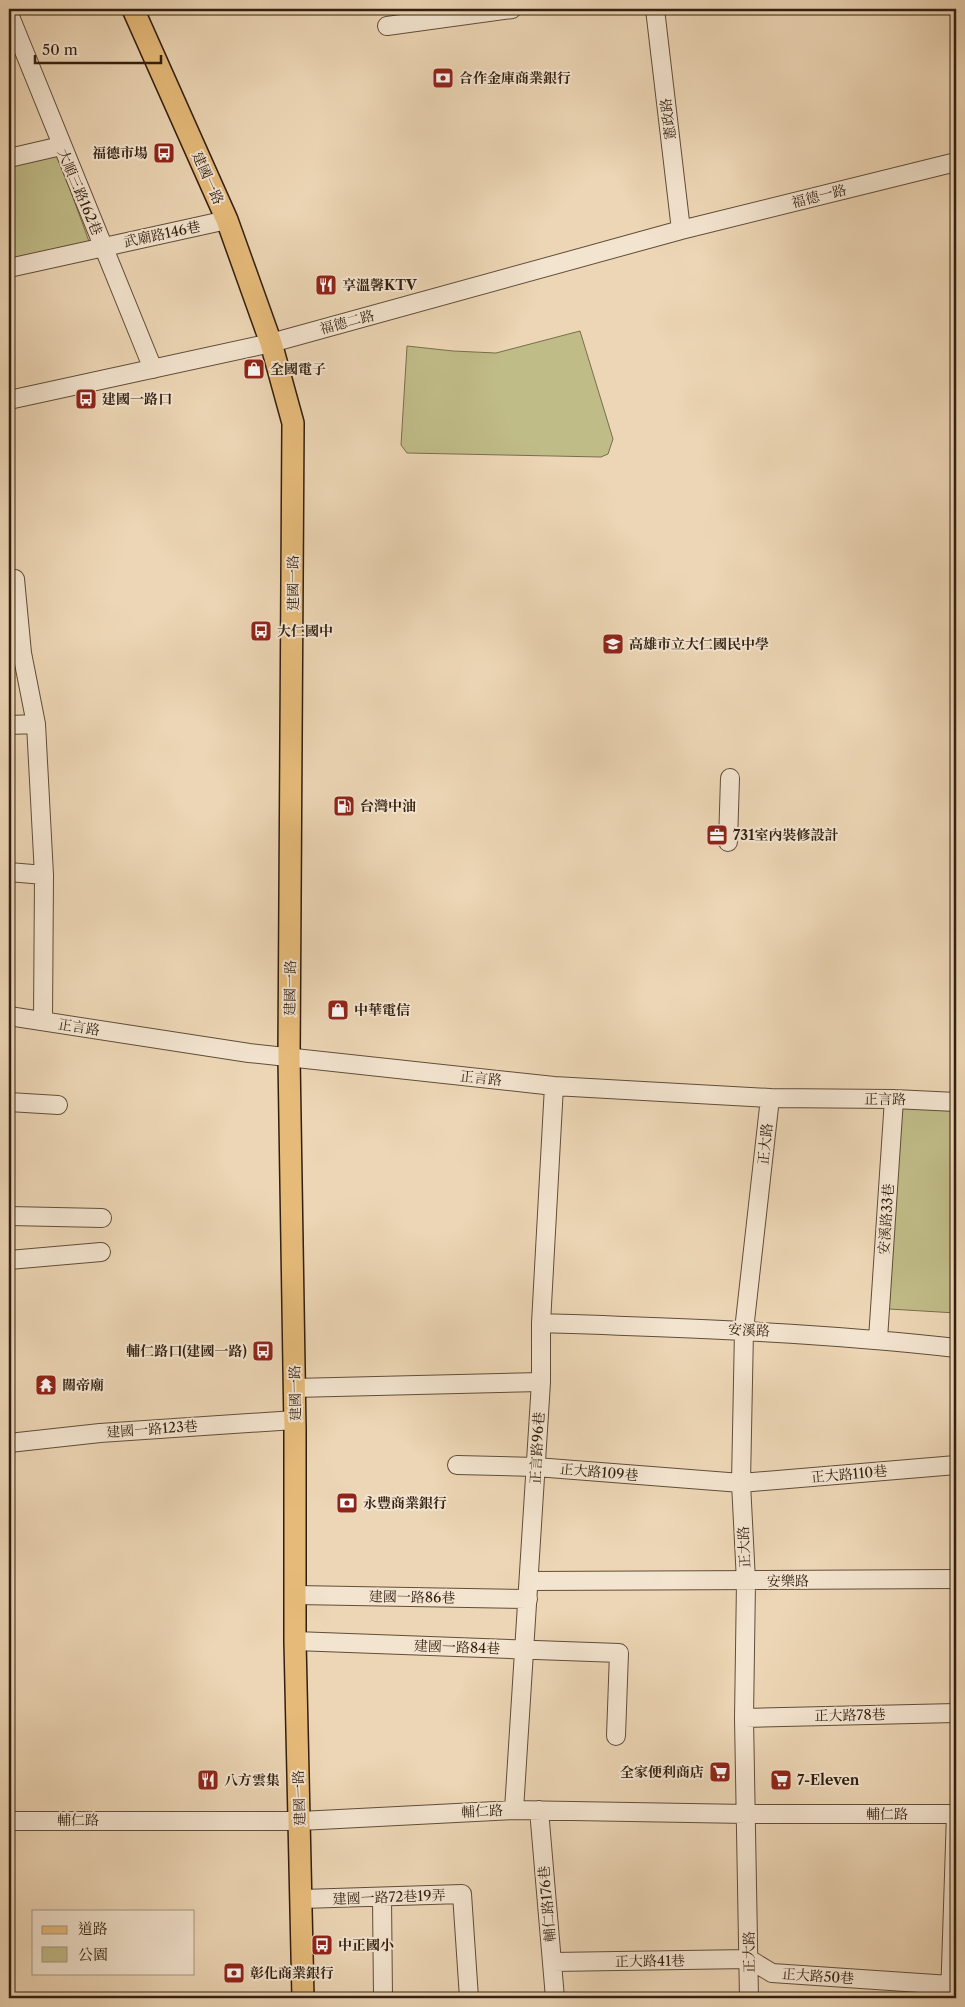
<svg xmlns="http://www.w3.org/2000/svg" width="965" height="2007" font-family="'Libre Caslon Text','Noto Serif TC',serif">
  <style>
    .green { fill: #c0bc88; stroke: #796e4c }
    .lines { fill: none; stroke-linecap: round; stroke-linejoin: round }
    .minor-casing { stroke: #614d39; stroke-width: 20 }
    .major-casing { stroke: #321f10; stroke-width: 24 }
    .minor { stroke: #f3e4cf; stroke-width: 18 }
    .major { stroke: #e6bb7a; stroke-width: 21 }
    .labels { text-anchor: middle; stroke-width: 4; stroke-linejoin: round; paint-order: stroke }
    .poi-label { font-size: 14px; font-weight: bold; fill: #321f10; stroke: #f3e4cf; text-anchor: start }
    .street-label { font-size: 14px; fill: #321f10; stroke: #f3e4cf }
  </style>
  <rect width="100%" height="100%" fill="#edd6b5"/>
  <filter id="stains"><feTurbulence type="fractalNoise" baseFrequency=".004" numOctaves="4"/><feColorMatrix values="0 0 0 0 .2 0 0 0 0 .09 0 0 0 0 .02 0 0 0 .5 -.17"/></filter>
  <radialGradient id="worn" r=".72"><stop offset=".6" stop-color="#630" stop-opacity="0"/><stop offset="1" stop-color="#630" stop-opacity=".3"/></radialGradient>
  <path class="green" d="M 57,154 L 90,244 L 9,261 L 9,165 Z
    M 580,331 L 613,439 L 608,454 L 601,457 L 407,453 L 401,445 L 407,346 L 453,351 L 496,353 Z
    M 902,1106 L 956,1111 L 956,1313 L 889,1309 Z"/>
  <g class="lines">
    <g class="minor-casing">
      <path id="minor" d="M 655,9 L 681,230
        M 9,14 L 153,369
        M 387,26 L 512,9
        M 9,158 L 61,146
        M 9,268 L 227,220
        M 9,400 L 271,343 L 681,230 L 956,162
        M 9,581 L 15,579 L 22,653 L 36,724 L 44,875 L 43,1021
        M 9,725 L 36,724
        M 728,842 L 730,778
        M 9,872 L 44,875
        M 9,1016 L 249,1053 L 554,1086 L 770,1098 L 894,1099 L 956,1102
        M 9,1102 L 58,1105
        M 9,1216 L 102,1218
        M 9,1260 L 101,1252
        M 541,1323 C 680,1328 818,1332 956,1348
        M 878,1339 L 894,1099
        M 294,1388 L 541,1382
        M 9,1443 L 100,1433 L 295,1420
        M 457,1465 L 536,1467 L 741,1483 L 956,1465
        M 529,1581 L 956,1579
        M 296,1595 L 528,1599
        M 295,1641 L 619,1653 L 616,1736
        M 744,1718 L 956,1713
        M 514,1810 L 541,1382 L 541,1323 L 554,1086
        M 539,1810 L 555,1998
        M 9,1821 L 300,1821 L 514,1810 L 747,1814 L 956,1814
        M 382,1897 L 383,1998
        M 302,1899 L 462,1894 L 469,1998
        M 552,1962 L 749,1959 L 772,1973 L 950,1985
        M 749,1998 L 744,1718 L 746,1581 L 741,1483 L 744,1330 L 770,1098
        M 950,1998 L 956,1814"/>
    </g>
    <g class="major-casing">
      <path id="major" d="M 133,9 L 227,220 L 271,343 L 293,423 L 289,1057 L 295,1429 L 295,1641 L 303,1998"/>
    </g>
    <use href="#minor" class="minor"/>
    <use href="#major" class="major"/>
  </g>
  <defs>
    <g id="bank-square" transform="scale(1.125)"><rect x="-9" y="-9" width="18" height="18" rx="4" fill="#8f2418" stroke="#f3e4cf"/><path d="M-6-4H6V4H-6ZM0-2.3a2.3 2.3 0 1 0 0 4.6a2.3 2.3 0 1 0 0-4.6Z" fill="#fff"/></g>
    <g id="bus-square" transform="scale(1.125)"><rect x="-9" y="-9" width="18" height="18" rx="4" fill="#8f2418" stroke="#f3e4cf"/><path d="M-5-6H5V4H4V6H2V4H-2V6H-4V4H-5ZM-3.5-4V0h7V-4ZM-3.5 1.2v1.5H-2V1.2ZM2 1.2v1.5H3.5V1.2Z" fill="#fff"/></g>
    <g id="restaurant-square" transform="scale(1.125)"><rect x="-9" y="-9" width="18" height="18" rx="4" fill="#8f2418" stroke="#f3e4cf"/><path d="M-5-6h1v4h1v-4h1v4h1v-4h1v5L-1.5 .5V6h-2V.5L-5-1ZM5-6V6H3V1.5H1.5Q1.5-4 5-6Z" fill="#fff"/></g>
    <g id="shop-square" transform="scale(1.125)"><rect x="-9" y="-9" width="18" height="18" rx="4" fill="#8f2418" stroke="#f3e4cf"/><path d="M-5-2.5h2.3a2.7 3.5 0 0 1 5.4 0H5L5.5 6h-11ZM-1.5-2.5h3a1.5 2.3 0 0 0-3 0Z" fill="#fff"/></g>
    <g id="school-square" transform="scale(1.125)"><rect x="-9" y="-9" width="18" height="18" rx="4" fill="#8f2418" stroke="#f3e4cf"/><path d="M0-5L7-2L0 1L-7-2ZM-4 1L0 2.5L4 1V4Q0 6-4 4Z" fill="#fff"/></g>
    <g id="fuel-square" transform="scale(1.125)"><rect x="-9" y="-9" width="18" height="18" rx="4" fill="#8f2418" stroke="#f3e4cf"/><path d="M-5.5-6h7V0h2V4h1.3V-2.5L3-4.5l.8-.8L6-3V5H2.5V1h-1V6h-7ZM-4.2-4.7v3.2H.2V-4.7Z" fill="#fff"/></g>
    <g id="office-square" transform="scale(1.125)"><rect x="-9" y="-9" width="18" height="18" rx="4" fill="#8f2418" stroke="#f3e4cf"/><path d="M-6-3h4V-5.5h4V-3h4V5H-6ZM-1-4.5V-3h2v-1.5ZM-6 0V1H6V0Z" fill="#fff"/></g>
    <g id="temple-square" transform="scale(1.125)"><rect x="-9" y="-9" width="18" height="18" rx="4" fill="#8f2418" stroke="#f3e4cf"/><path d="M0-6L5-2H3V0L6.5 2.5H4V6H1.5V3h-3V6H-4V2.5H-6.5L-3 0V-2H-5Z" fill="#fff"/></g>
    <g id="supermarket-square" transform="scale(1.125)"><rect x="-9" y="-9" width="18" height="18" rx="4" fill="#8f2418" stroke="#f3e4cf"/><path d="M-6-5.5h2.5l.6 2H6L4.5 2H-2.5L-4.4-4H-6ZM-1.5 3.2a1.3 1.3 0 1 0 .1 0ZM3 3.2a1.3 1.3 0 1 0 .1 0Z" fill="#fff"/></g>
  </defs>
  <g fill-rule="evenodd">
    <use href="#bank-square" x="443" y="78"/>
    <use href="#bus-square" x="164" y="153"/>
    <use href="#restaurant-square" x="326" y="285"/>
    <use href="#shop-square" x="254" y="369"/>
    <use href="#bus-square" x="86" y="399"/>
    <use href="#bus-square" x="261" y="631"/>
    <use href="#school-square" x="613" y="644"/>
    <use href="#fuel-square" x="344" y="806"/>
    <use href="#office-square" x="717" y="835"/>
    <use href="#shop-square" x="338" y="1010"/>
    <use href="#bus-square" x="263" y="1351"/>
    <use href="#temple-square" x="46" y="1385"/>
    <use href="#bank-square" x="347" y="1503"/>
    <use href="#supermarket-square" x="720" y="1772"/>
    <use href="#restaurant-square" x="208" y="1780"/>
    <use href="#supermarket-square" x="781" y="1780"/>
    <use href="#bus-square" x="322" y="1945"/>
    <use href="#bank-square" x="234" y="1973"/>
  </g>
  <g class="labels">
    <g class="poi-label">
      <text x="459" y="83">合作金庫商業銀行</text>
      <text x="148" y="158" text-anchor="end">福德市場</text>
      <text x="342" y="290">享溫馨KTV</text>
      <text x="270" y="374">全國電子</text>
      <text x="102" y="404">建國一路口</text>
      <text x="277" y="636">大仁國中</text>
      <text x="629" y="649">高雄市立大仁國民中學</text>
      <text x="360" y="811">台灣中油</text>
      <text x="733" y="840">731室內裝修設計</text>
      <text x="354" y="1015">中華電信</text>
      <text x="247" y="1356" text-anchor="end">輔仁路口(建國一路)</text>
      <text x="62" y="1390">關帝廟</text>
      <text x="363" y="1508">永豐商業銀行</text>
      <text x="704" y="1777" text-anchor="end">全家便利商店</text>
      <text x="224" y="1785">八方雲集</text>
      <text x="797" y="1785">7-Eleven</text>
      <text x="338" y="1950">中正國小</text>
      <text x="250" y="1978">彰化商業銀行</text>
    </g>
    <g class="street-label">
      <text transform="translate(668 119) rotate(-97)" y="5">憲政路</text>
      <text transform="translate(208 178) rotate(66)" y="5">建國一路</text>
      <text transform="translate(80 192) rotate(67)" y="5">大順三路162巷</text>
      <text transform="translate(819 196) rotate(-14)" y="5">福德一路</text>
      <text transform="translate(162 234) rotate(-12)" y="5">武廟路146巷</text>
      <text transform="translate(347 322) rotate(-15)" y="5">福德二路</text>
      <text transform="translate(293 583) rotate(-90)" y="5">建國一路</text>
      <text transform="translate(290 988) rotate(-89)" y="5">建國一路</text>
      <text transform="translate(79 1027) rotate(9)" y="5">正言路</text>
      <text transform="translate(481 1078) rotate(6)" y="5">正言路</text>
      <text transform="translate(885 1099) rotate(1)" y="5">正言路</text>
      <text transform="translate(765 1144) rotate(-84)" y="5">正大路</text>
      <text transform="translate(886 1219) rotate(-86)" y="5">安溪路33巷</text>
      <text transform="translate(749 1330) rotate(3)" y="5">安溪路</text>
      <text transform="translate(295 1393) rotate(-91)" y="5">建國一路</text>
      <text transform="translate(152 1429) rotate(-4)" y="5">建國一路123巷</text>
      <text transform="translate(537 1448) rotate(-87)" y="5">正言路96巷</text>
      <text transform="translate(599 1472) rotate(5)" y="5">正大路109巷</text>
      <text transform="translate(849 1474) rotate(-5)" y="5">正大路110巷</text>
      <text transform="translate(744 1547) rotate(-93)" y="5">正大路</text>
      <text transform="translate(788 1581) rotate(-1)" y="5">安樂路</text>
      <text transform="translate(412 1597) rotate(1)" y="5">建國一路86巷</text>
      <text transform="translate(457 1647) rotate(2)" y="5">建國一路84巷</text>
      <text transform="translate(850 1715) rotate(-1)" y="5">正大路78巷</text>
      <text transform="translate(299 1798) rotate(-92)" y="5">建國一路</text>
      <text transform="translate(482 1811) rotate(-3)" y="5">輔仁路</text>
      <text x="887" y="1819">輔仁路</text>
      <text x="78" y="1825">輔仁路</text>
      <text transform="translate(389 1897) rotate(-2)" y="5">建國一路72巷19弄</text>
      <text transform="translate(547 1904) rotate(-95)" y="5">輔仁路176巷</text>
      <text transform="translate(749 1952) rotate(-91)" y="5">正大路</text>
      <text transform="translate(650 1961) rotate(-1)" y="5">正大路41巷</text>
      <text transform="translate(818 1976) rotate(4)" y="5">正大路50巷</text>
    </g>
  </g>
  <rect width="965" height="2007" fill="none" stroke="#edd6b5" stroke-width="30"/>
  <rect x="10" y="10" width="945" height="1987" fill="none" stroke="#321f10" stroke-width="2.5"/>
  <rect x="15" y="15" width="935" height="1977" fill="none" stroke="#321f10"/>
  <rect x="32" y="1910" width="162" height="65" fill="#f3e4cf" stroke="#a69583"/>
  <rect x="42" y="1926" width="25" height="8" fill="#e6bb7a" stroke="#a69583"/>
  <text x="78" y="1934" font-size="15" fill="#321f10">道路</text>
  <rect x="42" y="1947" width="25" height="15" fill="#c0bc88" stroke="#a69583"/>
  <text x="78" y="1960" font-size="15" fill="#321f10">公園</text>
  <path d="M35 55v8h126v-8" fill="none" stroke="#321f10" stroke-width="2.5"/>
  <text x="42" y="55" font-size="15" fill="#321f10" stroke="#f3e4cf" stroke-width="4" paint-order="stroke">50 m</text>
  <rect width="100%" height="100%" filter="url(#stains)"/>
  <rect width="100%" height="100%" fill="url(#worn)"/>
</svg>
